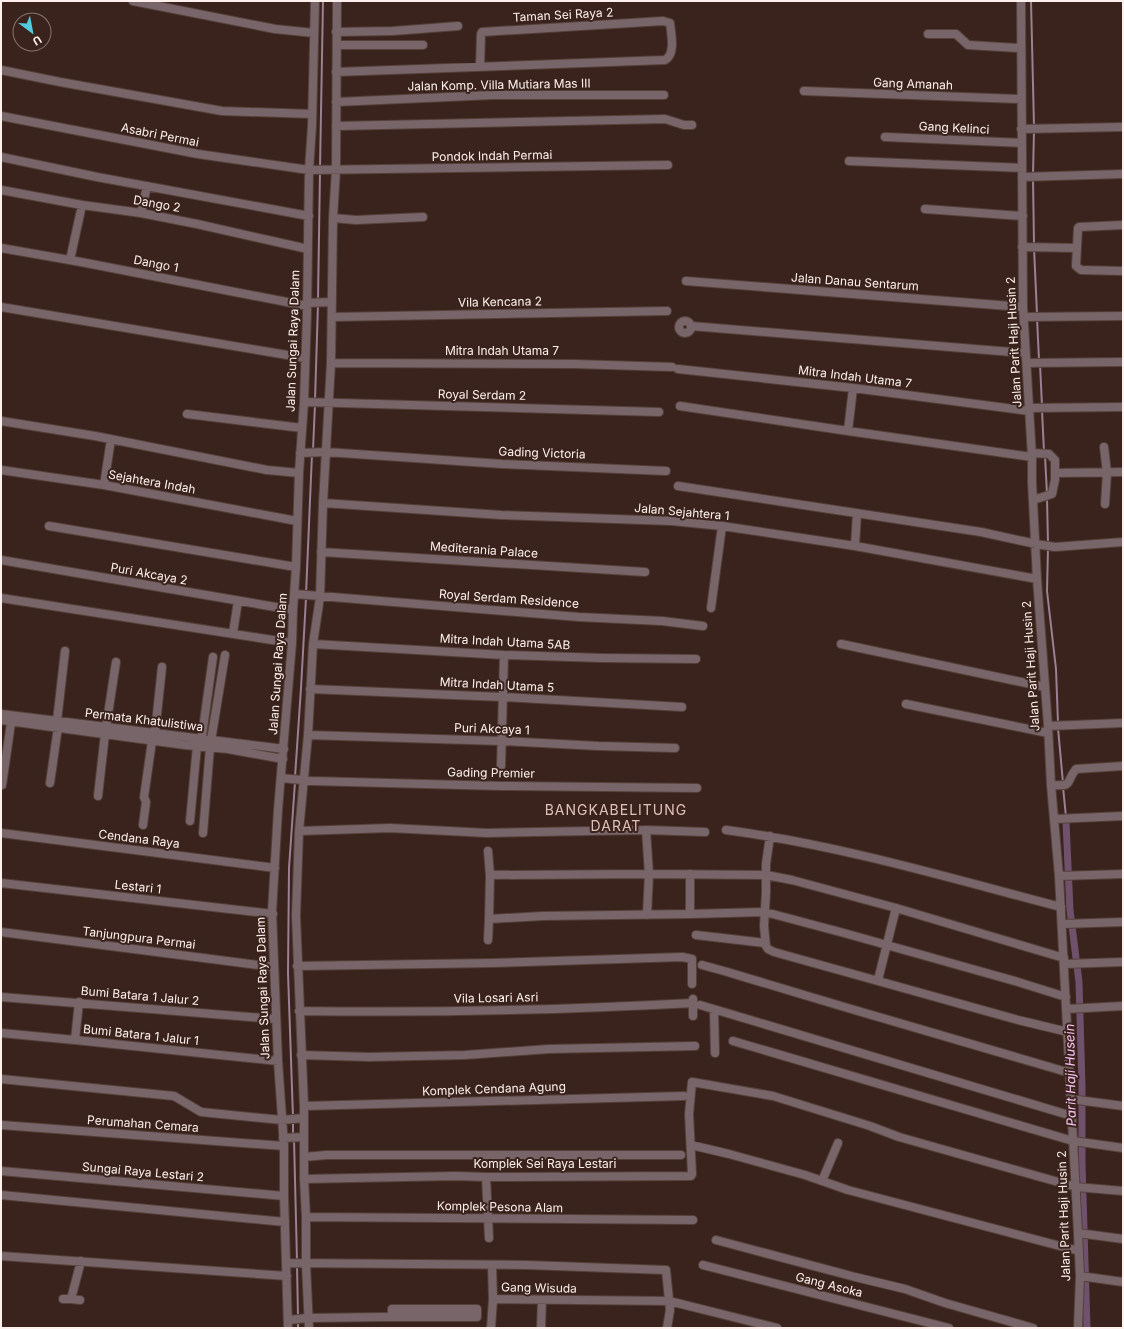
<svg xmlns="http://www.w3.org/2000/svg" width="1124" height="1329" font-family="Inter,sans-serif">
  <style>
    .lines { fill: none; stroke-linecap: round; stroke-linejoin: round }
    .stream { stroke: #9a8193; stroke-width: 2 }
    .canal { stroke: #6f516c; stroke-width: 7 }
    .minor-casing { stroke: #554039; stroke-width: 10 }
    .minor { stroke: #786569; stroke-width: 8 }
    .labels { text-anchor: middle; stroke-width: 4; stroke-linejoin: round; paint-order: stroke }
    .street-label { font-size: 12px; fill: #fef1ed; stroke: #3a231c }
    .water-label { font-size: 13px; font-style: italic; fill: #fac4f5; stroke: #3a231c }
    .quarter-label { font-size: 14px; letter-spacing: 1px; fill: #e0c2b8; stroke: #3a231c }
  </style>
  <rect width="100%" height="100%" fill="#3a231c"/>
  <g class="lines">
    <path class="stream" d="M 1031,1 L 1034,126
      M 320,168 L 323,1
      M 1033,174 L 1034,131
      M 1033,179 L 1034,244
      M 1034,248 L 1037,314
      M 318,300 L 320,172
      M 1037,318 L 1039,360
      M 1040,364 L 1042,406
      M 315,400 L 318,304
      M 1042,410 L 1044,452
      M 313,450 L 315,404
      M 1045,456 L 1047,494
      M 1047,498 L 1048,544
      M 1048,548 L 1047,591 L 1056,669 L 1058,723
      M 306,594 L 312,454
      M 1058,728 L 1063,783
      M 295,777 L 301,688 L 306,598
      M 1063,787 L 1066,817
      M 293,1117 L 288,973 L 289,868 L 295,782
      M 293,1121 L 293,1135
      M 294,1139 L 297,1261
      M 297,1265 L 298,1317
      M 298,1321 L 298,1328"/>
    <path class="canal" d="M 1066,822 L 1070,910 L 1079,982 L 1082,1086 L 1082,1163 L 1087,1328"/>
    <g class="minor-casing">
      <path id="minor" d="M 133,1 L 275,29 L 314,33
        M 1021,1 L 1023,307 L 1032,457 L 1032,482 L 1037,579 L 1048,726 L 1051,785 L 1059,876 L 1078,1233 L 1080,1276 L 1078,1328
        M 336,32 L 393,31 L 458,26
        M 928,34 L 956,34 L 968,45 L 1020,48
        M 337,45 L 423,45
        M 1,70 L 60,82 L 222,111 L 312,114
        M 336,72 L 665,60 C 676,54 671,34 670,23 L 663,21 L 482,32 L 481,34 L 480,67
        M 804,91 L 1021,99
        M 336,102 L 493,95 L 664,95
        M 1,116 L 198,154 L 309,170 L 668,165
        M 336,126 L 665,119 L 684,125 L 692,125
        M 1021,129 L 1123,127
        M 885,137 L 1021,143
        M 1,157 L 97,177 L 309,216
        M 849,161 L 1022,168
        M 1022,177 L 1123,174
        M 1,190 L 82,205 L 141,213 L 197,224 L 308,249
        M 925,209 L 1023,216
        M 141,213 L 147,186
        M 333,218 L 356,220 L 423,217
        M 1123,225 L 1079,227 L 1078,228 L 1076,266 L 1081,270 L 1123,271
        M 1022,247 L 1077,248
        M 1,248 L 81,262 L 307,306
        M 70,260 L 82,205
        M 686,281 L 1023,307
        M 307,303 L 332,302
        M 1,307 L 305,358
        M 333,317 L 667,311
        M 1024,317 L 1123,316
        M679 327a6 6 0 1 1 12 0a6 6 0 1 1-12 0Z
        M 691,326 L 1025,353
        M 331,363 L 574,364 L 672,367
        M 1027,363 L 1123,362
        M 678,369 L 853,388 L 1029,411
        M 304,402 L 659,412
        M 680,406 L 848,431 L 1032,457
        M 1029,408 L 1123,407
        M 187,414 L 302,428
        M 1,421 L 95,436 L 267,470 L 299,473
        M 848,431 L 853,388
        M 1104,447 L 1107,473 L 1105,504
        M 300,453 L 326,452 L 502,464 L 666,471
        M 1032,453 L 1049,454 L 1055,460 L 1055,480 L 1052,494 L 1033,500
        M 1,470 L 104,485 L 297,521
        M 1055,473 L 1123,472
        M 104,485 L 111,439
        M 678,486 L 981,532 L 1036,544 L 1055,547 L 1123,542
        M 323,503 L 501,515 L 672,521 L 722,526 L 855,546 L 1037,579
        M 49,526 L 296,567
        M 855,546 L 857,513
        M 321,552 L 645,572
        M 1,560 L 293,610
        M 295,594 L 579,617 L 662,621 L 703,626
        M 1,598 L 292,643
        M 711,608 L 722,526
        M 233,633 L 238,601
        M 313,644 L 504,655 L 602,658 L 696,659
        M 841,644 L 1045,687
        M 310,689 L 502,697 L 682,707
        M 906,704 L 1048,733
        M 1,714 L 284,749
        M 1,720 L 185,745 L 228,749 L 283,759
        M 57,721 L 65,651
        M 1048,726 L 1123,723
        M 155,733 L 162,667
        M 308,735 L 501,741 L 598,746 L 675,748
        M 201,743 L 213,657
        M 501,766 L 504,655
        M 281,778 L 312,781 L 501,786 L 697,788
        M 50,783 L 58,727
        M 2,785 L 12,716
        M 1051,785 C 1075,786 1064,784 1076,769 L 1123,766
        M 98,796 L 105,734 L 116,662
        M 1055,819 L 1123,816
        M 190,821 L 197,746
        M 143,825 L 146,802 L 144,797 L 152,741
        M 646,830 L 649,874 L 647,915
        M 726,830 C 839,845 950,878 1061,907
        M 299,831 L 390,828 L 487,833 L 646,830 L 705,832
        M 1,833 L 275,868
        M 203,833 L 210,747 L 225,655
        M 770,836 L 766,864 L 766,893 L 764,926 L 766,946 L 768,949 L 774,952 L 1018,1020 L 1068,1032
        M 488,851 L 490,875
        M 690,874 L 690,914
        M 1059,876 L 1123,874
        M 1,883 L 273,914
        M 1062,924 L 1123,922
        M 1,932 L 274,967
        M 696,935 L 765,943
        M 488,940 L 489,919
        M 1064,958 L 896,908 L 792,880 L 766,875 L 649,874 L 490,875 L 489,919 L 543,916 L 690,914 L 765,912 L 844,933 L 1018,982 L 1066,997
        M 1064,964 L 1123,962
        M 702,965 L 724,971 L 841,1006 L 1070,1073
        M 297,966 L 493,963 L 682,957 L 692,959 L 692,984
        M 878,980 L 896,908
        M 1,997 L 276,1019
        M 693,999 L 693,1016
        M 700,1005 L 1072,1116
        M 1066,1009 L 1123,1006
        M 714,1010 L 715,1053
        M 299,1011 C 430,1013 562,1010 693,1003
        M 1,1033 L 75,1040 L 278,1061
        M 75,1040 L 79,1002
        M 733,1041 L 1073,1141 L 1123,1148
        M 301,1055 L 369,1057 L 465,1055 L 549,1049 L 695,1046
        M 1,1079 L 174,1096 L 201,1112 L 282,1120 L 304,1118
        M 1070,1099 L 1123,1106
        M 304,1106 L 684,1096
        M 1,1125 L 284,1146
        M 283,1138 L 304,1137
        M 691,1145 L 729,1154 L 805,1175 L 848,1190 L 1079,1251
        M 304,1157 L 326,1155 L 681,1155
        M 1,1171 L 284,1196
        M 486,1177 L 489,1238
        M 304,1179 L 456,1176 L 486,1177 L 691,1176 L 692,1174 L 689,1114 L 692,1082 L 773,1096 L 870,1126 L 899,1137 L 1076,1187 L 1123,1191
        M 822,1181 L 838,1143
        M 1,1195 L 285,1222
        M 306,1217 L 693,1220
        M 1078,1233 L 1123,1239
        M 716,1240 L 855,1277 L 905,1289 L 945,1303 L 1033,1328
        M 1,1256 L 287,1276
        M 287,1263 L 527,1265 L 666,1270 L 670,1310 L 667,1328
        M 492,1265 L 493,1299 L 669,1301 L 777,1328
        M 703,1265 L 949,1328
        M 1080,1276 L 1123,1282
        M 63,1299 L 71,1299
        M 80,1300 L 71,1299 L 81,1261
        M 289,1320 L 307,1318 L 382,1317 L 477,1317 L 477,1309 L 392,1309 L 392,1317
        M 288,1328 L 284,1196 L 284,1146 L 278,1061 L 272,912 L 278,810 L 292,643 L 293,610 L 296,567 L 299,473 L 304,402 L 307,314 L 309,170 L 312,126 L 315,1
        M 309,1328 L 306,1264 L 306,1217 L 304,1179 L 304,1106 L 296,916 L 299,831 L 308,735 L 313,644 L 320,597 L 323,503 L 331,363 L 333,218 L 336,170 L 337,1
        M 491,1328 L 493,1299
        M 541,1328 L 542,1300"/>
    </g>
    <use href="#minor" class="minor"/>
  </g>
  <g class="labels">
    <g class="street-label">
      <text transform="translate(563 15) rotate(-3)" y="4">Taman Sei Raya 2</text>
      <text transform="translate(913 84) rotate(2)" y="4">Gang Amanah</text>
      <text transform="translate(499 85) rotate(-1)" y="4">Jalan Komp. Villa Mutiara Mas III</text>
      <text transform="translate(954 128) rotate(3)" y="4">Gang Kelinci</text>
      <text transform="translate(160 135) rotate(11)" y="4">Asabri Permai</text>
      <text transform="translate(492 156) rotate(-1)" y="4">Pondok Indah Permai</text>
      <text transform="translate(157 204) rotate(10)" y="4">Dango 2</text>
      <text transform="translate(156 264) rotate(11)" y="4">Dango 1</text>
      <text transform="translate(855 282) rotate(4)" y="4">Jalan Danau Sentarum</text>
      <text transform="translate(500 302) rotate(-1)" y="4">Vila Kencana 2</text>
      <text transform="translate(293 341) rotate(-88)" y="4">Jalan Sungai Raya Dalam</text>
      <text transform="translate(1014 342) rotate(-93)" y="4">Jalan Parit Haji Husin 2</text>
      <text x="502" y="355">Mitra Indah Utama 7</text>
      <text transform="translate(855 377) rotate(7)" y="4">Mitra Indah Utama 7</text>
      <text transform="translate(482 395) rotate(1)" y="4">Royal Serdam 2</text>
      <text transform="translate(542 453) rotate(2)" y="4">Gading Victoria</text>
      <text transform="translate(152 482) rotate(10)" y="4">Sejahtera Indah</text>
      <text transform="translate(682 512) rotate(5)" y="4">Jalan Sejahtera 1</text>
      <text transform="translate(484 550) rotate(4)" y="4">Mediterania Palace</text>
      <text transform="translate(149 574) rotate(10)" y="4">Puri Akcaya 2</text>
      <text transform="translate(509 599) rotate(4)" y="4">Royal Serdam Residence</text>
      <text transform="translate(505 642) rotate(3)" y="4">Mitra Indah Utama 5AB</text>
      <text transform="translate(278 664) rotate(-86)" y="4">Jalan Sungai Raya Dalam</text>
      <text transform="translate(1031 666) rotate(-94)" y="4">Jalan Parit Haji Husin 2</text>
      <text transform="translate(497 685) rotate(3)" y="4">Mitra Indah Utama 5</text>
      <text transform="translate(144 720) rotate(7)" y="4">Permata Khatulistiwa</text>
      <text transform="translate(492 729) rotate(2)" y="4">Puri Akcaya 1</text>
      <text transform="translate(491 773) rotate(1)" y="4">Gading Premier</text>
      <text transform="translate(139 839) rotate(7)" y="4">Cendana Raya</text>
      <text transform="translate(138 887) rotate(6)" y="4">Lestari 1</text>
      <text transform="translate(139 938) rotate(7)" y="4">Tanjungpura Permai</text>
      <text transform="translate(263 988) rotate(-92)" y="4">Jalan Sungai Raya Dalam</text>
      <text transform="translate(140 996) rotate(5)" y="4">Bumi Batara 1 Jalur 2</text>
      <text transform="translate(496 998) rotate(-1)" y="4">Vila Losari Asri</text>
      <text transform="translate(141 1035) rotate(6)" y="4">Bumi Batara 1 Jalur 1</text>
      <text transform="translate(494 1089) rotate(-2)" y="4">Komplek Cendana Agung</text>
      <text transform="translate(143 1124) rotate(4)" y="4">Perumahan Cemara</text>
      <text x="545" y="1168">Komplek Sei Raya Lestari</text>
      <text transform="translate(143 1172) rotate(5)" y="4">Sungai Raya Lestari 2</text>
      <text transform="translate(500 1207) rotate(1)" y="4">Komplek Pesona Alam</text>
      <text transform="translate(1064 1216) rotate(-92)" y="4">Jalan Parit Haji Husin 2</text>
      <text transform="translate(829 1285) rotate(14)" y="4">Gang Asoka</text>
      <text transform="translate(539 1288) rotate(1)" y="4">Gang Wisuda</text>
    </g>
    <g class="water-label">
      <text transform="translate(1070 1075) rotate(-91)" y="5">Parit Haji Husein</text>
    </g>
    <g class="quarter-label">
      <text x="616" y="815">BANGKABELITUNG<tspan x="616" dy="16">DARAT</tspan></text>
    </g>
  </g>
  <rect width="1124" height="1329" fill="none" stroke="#fef1ed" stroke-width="4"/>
  <g transform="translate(32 32) rotate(148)"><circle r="19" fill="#3a231c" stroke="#887570"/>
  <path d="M0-3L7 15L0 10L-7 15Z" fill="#54cade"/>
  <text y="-6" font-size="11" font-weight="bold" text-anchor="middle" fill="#fef1ed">U</text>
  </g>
</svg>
